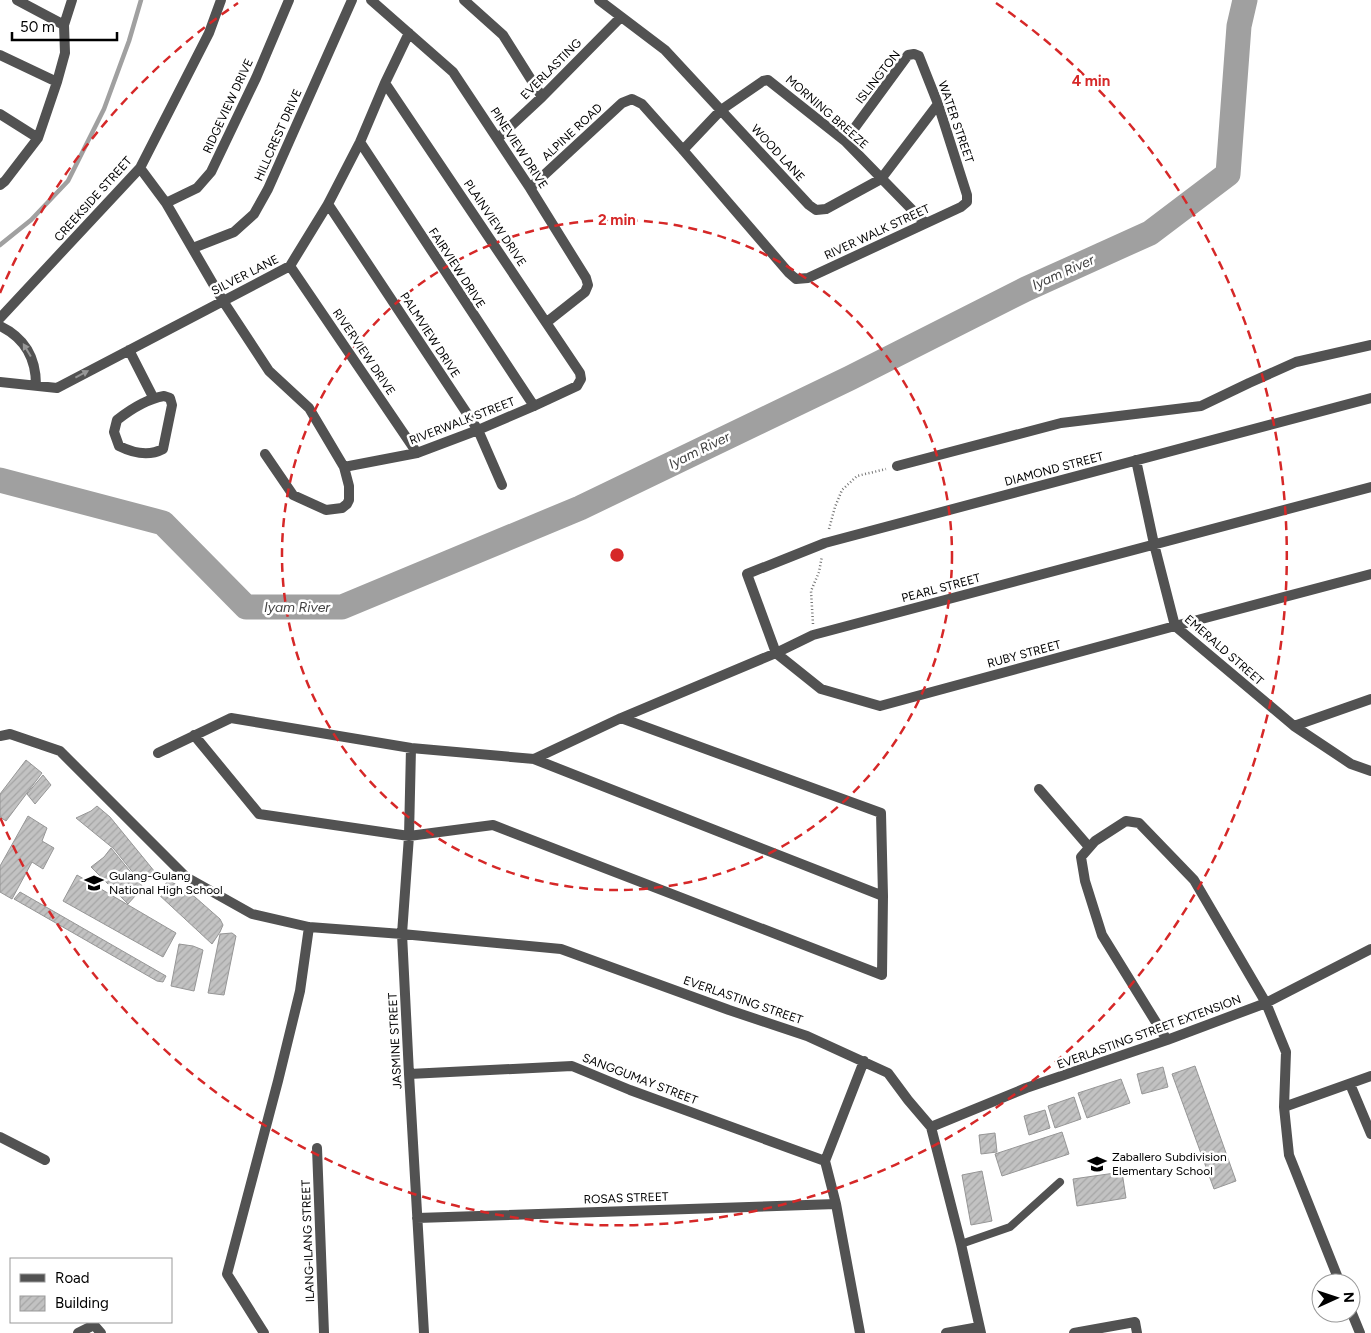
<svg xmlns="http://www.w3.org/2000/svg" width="1371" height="1333" font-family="Figtree,sans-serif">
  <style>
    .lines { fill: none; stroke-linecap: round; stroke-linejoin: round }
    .stream { stroke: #a0a0a0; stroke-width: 4.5 }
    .river { stroke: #a0a0a0; stroke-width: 25 }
    .building { fill: url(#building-hatch); stroke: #969696 }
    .path { stroke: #747474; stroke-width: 2.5; stroke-dasharray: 1 2.5; stroke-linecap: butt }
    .service { stroke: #525252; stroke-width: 8 }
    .minor { stroke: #525252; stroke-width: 10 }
    .oneway { fill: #979797 }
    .ring { fill: none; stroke: #d62828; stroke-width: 2.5; stroke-dasharray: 9 6 }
    .labels { text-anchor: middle; stroke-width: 5; stroke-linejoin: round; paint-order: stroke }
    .street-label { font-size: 12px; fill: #000; stroke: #fff }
    .poi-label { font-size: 12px; fill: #000; stroke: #fff; text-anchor: start }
    .water-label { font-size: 14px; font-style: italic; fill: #414141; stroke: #fff }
    .centre { fill: #d62828; stroke: #fff; stroke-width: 2.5 }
    .ring-label { font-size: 15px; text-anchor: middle; font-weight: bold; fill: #d62828; stroke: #fff; stroke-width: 5; stroke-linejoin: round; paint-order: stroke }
  </style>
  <defs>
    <pattern id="building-hatch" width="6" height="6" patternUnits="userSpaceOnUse" patternTransform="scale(1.25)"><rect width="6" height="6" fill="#c2c2c2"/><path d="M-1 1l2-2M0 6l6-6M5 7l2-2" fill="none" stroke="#a5a5a5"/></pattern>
  </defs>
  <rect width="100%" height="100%" fill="#fff"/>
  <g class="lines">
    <path class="stream" d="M 0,245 L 31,220 L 68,181 L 104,109 L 129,41 L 141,0"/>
    <path class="river" d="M 0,480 L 163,523 L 246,607 L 342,607 L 580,508 L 850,378 L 1026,289 L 1150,233 L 1228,174 L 1239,26 L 1245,0"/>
  </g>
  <path class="building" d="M 26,760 L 42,773 L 6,821 L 0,817 L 0,794 Z
    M 43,775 L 51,785 L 35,804 L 27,794 Z
    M 97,806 L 110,817 L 155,872 L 145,884 L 139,880 L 114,849 L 76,818 L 91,811 Z
    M 28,816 L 47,828 L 42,841 L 54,848 L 43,869 L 32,862 L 12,899 L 0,892 L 0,866 Z
    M 111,848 L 143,887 L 128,904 L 91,867 L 104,857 Z
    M 77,875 L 176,933 L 163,957 L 63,901 Z
    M 169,880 L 195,897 L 220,919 L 223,925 L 220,932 L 212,944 L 157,893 Z
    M 20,892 L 166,976 L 163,982 L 157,981 L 14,899 Z
    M 232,933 L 236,936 L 224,995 L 208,993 L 220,934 Z
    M 179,944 L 193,946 L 203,950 L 194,991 L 171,986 Z
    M 1195,1066 L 1236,1181 L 1214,1189 L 1172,1074 Z
    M 1163,1067 L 1168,1087 L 1142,1094 L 1137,1074 Z
    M 1121,1079 L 1130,1103 L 1087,1118 L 1078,1093 Z
    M 1074,1097 L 1081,1119 L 1055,1128 L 1048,1106 Z
    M 1045,1110 L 1050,1128 L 1029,1135 L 1024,1116 Z
    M 1062,1132 L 1069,1154 L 1002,1176 L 995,1154 Z
    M 995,1133 L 997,1152 L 981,1154 L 979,1135 Z
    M 982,1171 L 992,1221 L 971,1225 L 962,1175 Z
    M 1122,1172 L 1126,1198 L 1077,1206 L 1073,1179 Z"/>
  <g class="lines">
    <path class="path" d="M 829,529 L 835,507 L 842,490 L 857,476 L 886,469
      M 813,624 L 811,591 L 819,572 L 822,556"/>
    <path class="service" d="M 961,1244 L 1010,1227 L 1060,1182"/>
    <path class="minor" d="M 17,0 L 64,25
      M 371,0 L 453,72 L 530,188 L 586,278 L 588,285 L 585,292 L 547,322
      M 464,0 L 503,35 L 542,97
      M 599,0 L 665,50 L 809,205 L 816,210 L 826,209 L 881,179 L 938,104
      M 0,55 L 57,82
      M 0,114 L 38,138
      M 498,138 L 542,97 L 621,17
      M 360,142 L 534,406
      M 683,150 L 721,110 L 763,81 L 768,80 L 845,141 L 925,223
      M 140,168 L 166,203 L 223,301 L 269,371 L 309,408 L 344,467 L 349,486 L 349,500 L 347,504 L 342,508 L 326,510 L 293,495 L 265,454
      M 0,185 L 5,181 L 38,138 L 57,82 L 65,53 L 64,25 L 72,0
      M 530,188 L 622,103 L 632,99 L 642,104 L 683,150 L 789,273 L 796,279 L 808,278 L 961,207 L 967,202 L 967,195 L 938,104 L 919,56 L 914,54 L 908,55 L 845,141
      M 166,203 L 197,188 L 211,172 L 256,78 L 289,0
      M 328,204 L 478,430 L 502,485
      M 193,248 L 234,232 L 254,214 L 268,189 L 352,0
      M 290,266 L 417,453
      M 0,318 L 140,168 L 209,33 L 221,0
      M 0,326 C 25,338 36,359 36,385
      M 129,350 L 153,397
      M 0,382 L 57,388 L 290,266 L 328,204 L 360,142 L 385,83 L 409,33
      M 164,396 L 170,398 L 172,405 L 163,449 C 148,457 133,453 119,446 L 114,432 L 117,420 C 131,409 146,399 164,396 Z
      M 1371,398 L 825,543 L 747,574 L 776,653 L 821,689 L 880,706 L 1175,626 L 1371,574
      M 1136,460 L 1154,544 L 1175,626 L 1294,726 L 1351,764 L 1371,771
      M 897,466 L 1061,423 L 1201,406 L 1249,383 L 1296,362 L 1371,345
      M 344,467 L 417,453 L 478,430 L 534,406 L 577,386 L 581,379 L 580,373 L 385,83
      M 1294,726 L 1371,699
      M 194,735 L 259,814 L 409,836 L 493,825 L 882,975 L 883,896 L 881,813 L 621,718
      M 0,736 L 10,734 L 60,751 L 186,877 L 252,914 L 309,927 L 402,934 L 561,949 L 729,1010 L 807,1036 L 888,1073 L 908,1100 L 931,1127 L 961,1244 L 981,1333
      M 411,748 L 409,836 L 402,934 L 409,1074 L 424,1333
      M 158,753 L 231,718 L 411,748 L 534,759 L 883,896
      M 534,759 L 621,718 L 776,653 L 813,635 L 1371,487
      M 1039,789 L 1089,847
      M 1167,1040 L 1102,935 L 1085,881 L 1081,857 L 1095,841 L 1126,821 L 1139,823 L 1194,880 L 1266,1003 L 1286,1052 L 1284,1107 L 1289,1155 L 1340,1283
      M 409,1074 L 572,1066 L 630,1090 L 825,1161
      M 1350,1084 L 1371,1134
      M 1284,1107 L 1371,1076
      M 931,1127 L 1026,1088 L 1167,1040 L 1266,1003 L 1371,949
      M 0,1137 L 45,1160
      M 317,1148 L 324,1333
      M 417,1218 L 836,1204
      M 1351,1311 L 1360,1333
      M 78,1333 L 94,1325 L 101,1333
      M 264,1333 L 227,1274 L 278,1081 L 300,991 L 309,927
      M 860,1333 L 836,1204 L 825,1161 L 864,1061
      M 946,1333 L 979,1327
      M 1074,1333 L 1135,1322 L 1137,1333"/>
  </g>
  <defs><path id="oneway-solid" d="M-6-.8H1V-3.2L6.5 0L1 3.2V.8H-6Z" transform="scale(1.25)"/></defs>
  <g class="oneway">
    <use href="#oneway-solid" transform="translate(27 350) rotate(-121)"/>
    <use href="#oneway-solid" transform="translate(82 374) rotate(-28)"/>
  </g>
  <g class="ring">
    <circle cx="617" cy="555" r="335"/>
    <path d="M0 293A670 670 0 0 1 238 3M996 3A670 670 0 1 1 0 817"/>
  </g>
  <defs>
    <g id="school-bare" transform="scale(1.5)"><path d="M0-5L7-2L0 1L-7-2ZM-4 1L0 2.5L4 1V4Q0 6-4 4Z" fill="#000" stroke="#fff" stroke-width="2.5" paint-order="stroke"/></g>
  </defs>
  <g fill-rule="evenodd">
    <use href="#school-bare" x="94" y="883"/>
    <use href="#school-bare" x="1097" y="1164"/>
  </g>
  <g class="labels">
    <g class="street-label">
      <text transform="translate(551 69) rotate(-45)" y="4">EVERLASTING</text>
      <text transform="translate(878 77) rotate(-52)" y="4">ISLINGTON</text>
      <text transform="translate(228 106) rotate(-65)" y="4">RIDGEVIEW DRIVE</text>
      <text transform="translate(827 112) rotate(41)" y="4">MORNING BREEZE</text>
      <text transform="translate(956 122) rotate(71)" y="4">WATER STREET</text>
      <text transform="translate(572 132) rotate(-43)" y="4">ALPINE ROAD</text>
      <text transform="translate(278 135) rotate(-66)" y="4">HILLCREST DRIVE</text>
      <text transform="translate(519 148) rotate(57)" y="4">PINEVIEW DRIVE</text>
      <text transform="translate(778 153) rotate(47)" y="4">WOOD LANE</text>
      <text transform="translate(93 199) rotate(-48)" y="4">CREEKSIDE STREET</text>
      <text transform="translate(495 223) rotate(56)" y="4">PLAINVIEW DRIVE</text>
      <text transform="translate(877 232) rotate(-25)" y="4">RIVER WALK STREET</text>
      <text transform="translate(457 268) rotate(57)" y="4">FAIRVIEW DRIVE</text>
      <text transform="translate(245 275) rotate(-27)" y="4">SILVER LANE</text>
      <text transform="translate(430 335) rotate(57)" y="4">PALMVIEW DRIVE</text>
      <text transform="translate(364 352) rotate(56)" y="4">RIVERVIEW DRIVE</text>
      <text transform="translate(462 421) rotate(-21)" y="4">RIVERWALK STREET</text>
      <text transform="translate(1054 469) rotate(-15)" y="4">DIAMOND STREET</text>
      <text transform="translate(941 588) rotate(-15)" y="4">PEARL STREET</text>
      <text transform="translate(1224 650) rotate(41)" y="4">EMERALD STREET</text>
      <text transform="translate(1024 654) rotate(-15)" y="4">RUBY STREET</text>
      <text transform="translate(743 1000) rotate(19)" y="4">EVERLASTING STREET</text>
      <text transform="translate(1149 1032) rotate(-20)" y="4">EVERLASTING STREET EXTENSION</text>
      <text transform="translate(395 1041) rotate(-93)" y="4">JASMINE STREET</text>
      <text transform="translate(640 1079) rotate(21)" y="4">SANGGUMAY STREET</text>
      <text transform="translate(626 1198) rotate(-2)" y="4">ROSAS STREET</text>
      <text transform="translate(308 1241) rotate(-92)" y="4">ILANG-ILANG STREET</text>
    </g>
    <g class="poi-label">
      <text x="109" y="880">Gulang-Gulang<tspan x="109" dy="14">National High School</tspan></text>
      <text x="1112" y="1161">Zaballero Subdivision<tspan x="1112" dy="14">Elementary School</tspan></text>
    </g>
    <g class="water-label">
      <text transform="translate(1063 272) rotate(-24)" y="5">Iyam River</text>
      <text transform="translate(699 450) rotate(-26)" y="5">Iyam River</text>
      <text x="297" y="612">Iyam River</text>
    </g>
  </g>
  <circle cx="617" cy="555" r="8" class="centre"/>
  <g class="ring-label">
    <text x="1091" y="86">4 min</text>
    <text x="617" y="225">2 min</text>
  </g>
  <rect x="10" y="1258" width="162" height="65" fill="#ffffff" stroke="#999999"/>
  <rect x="20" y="1274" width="25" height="8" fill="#525252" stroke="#999999"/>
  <text x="55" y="1283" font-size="15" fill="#000000">Road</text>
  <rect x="20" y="1296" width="25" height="15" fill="url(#building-hatch)" stroke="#999999"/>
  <text x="55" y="1308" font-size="15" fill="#000000">Building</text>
  <g transform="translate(1336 1298) rotate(87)"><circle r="24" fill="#ffffff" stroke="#999999"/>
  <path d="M0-4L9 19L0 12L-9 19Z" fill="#000000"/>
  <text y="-8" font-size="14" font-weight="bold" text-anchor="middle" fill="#000000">N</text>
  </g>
  <path d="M12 32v8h105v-8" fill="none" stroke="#000000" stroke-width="2.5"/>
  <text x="20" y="32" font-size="15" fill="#000000" stroke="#ffffff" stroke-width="4" paint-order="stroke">50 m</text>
</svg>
